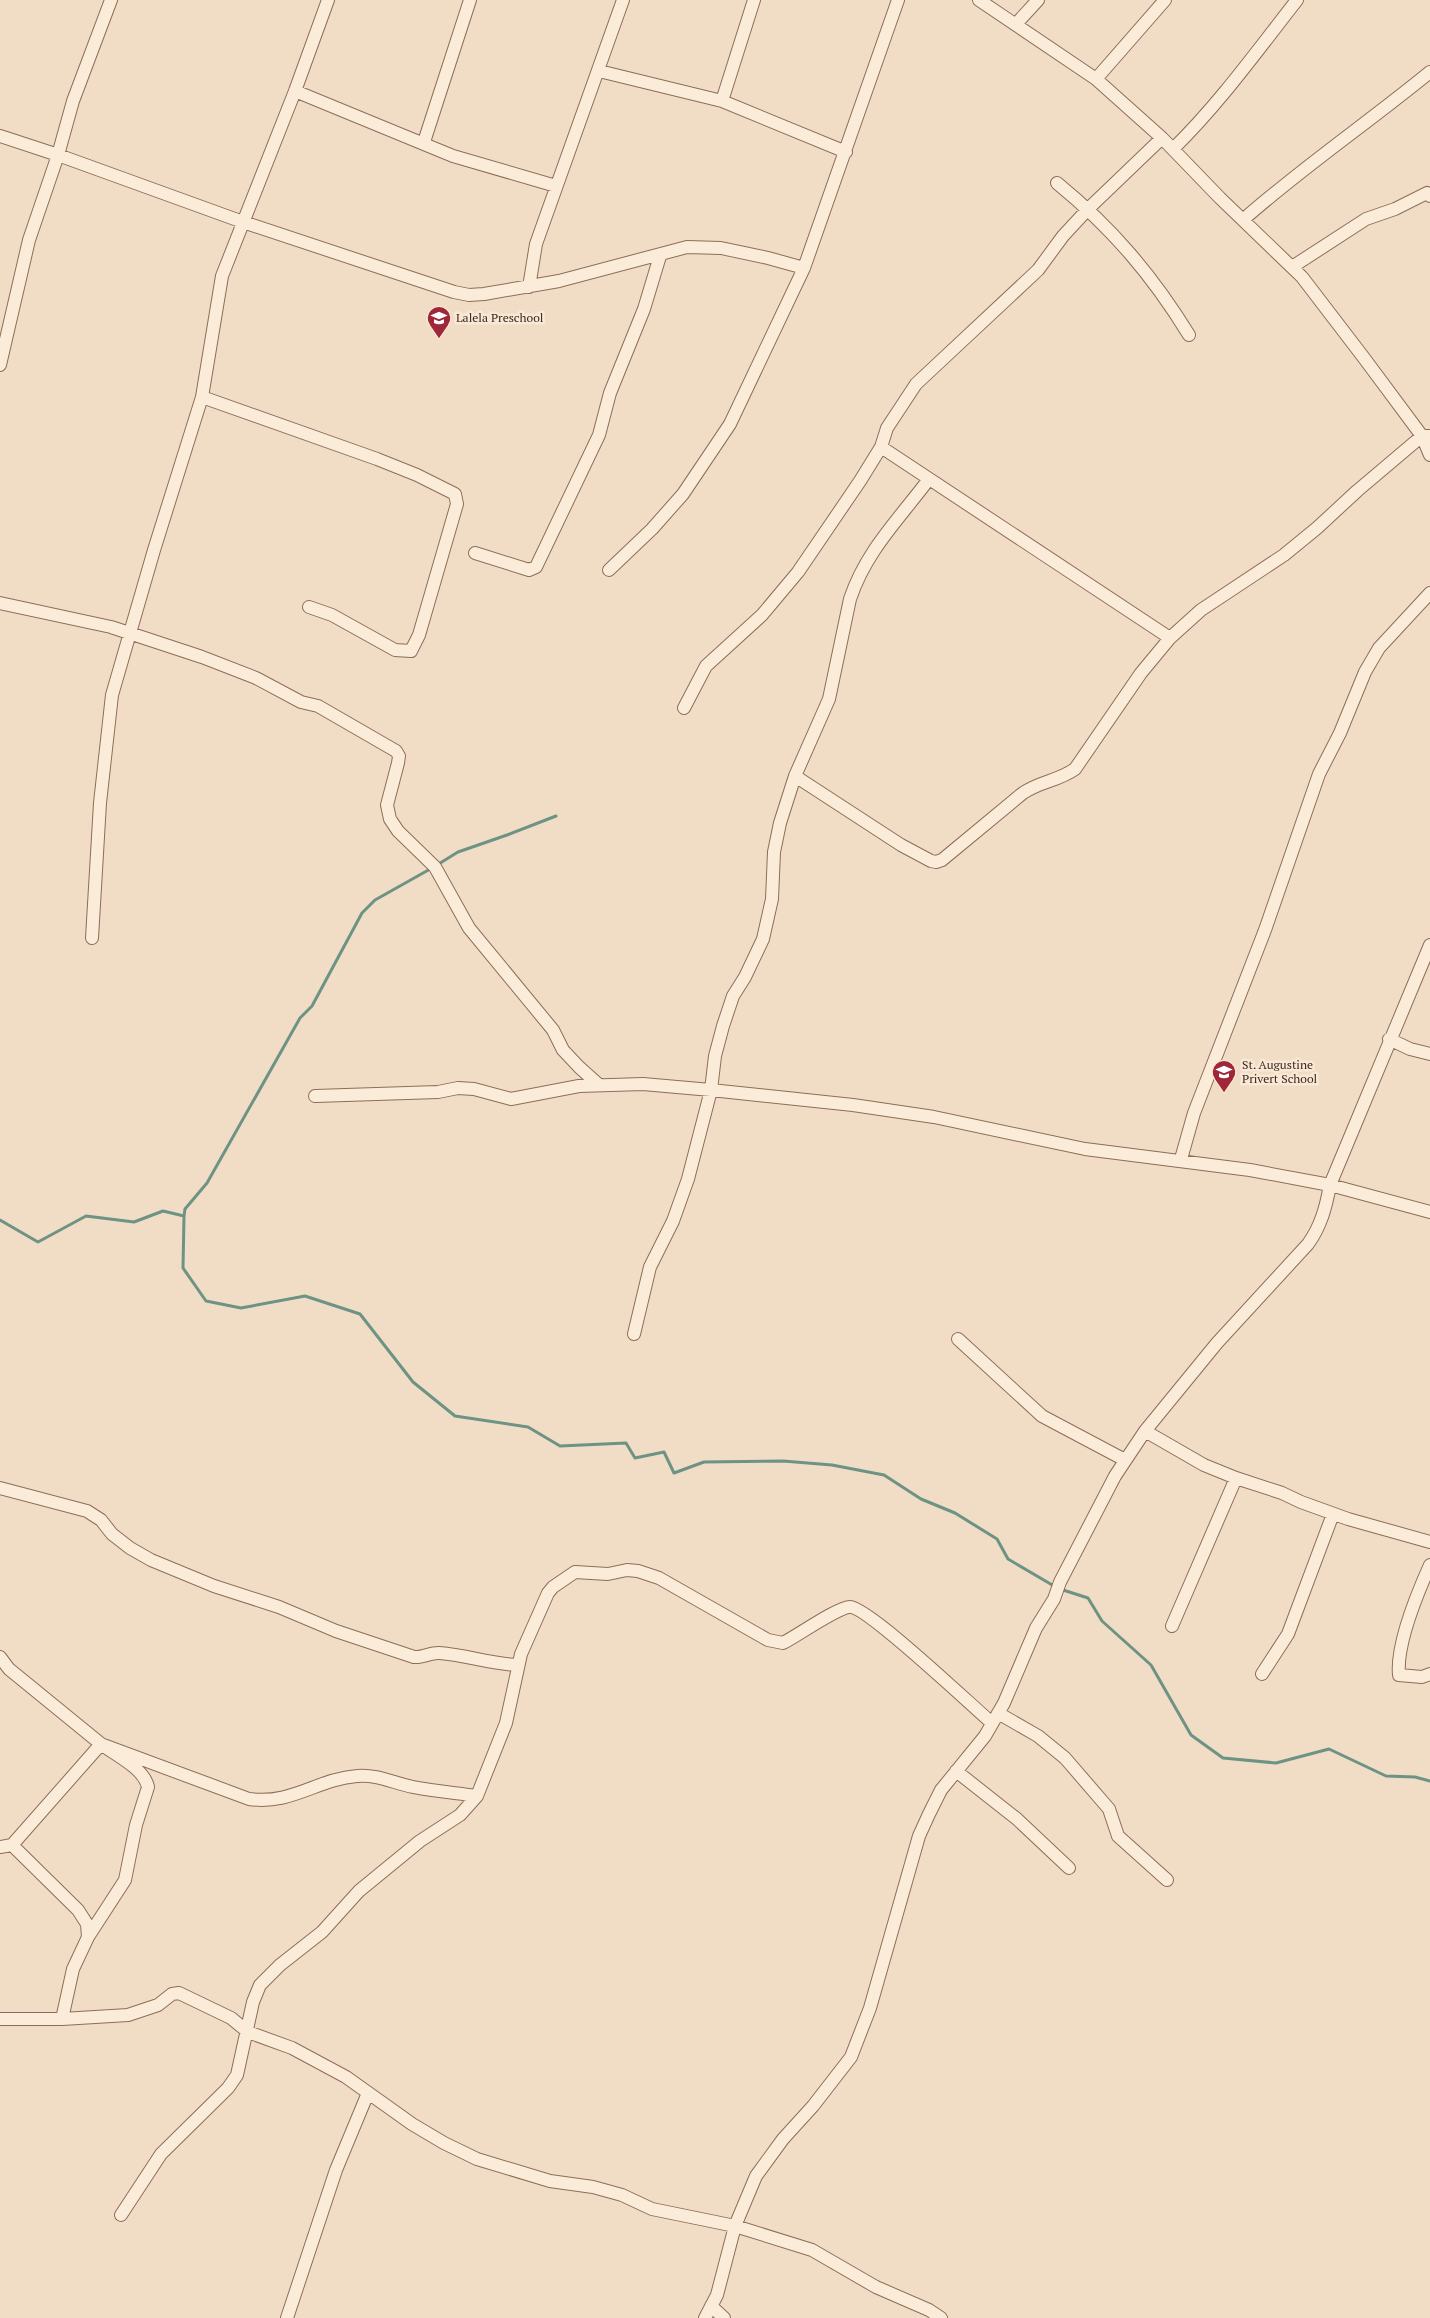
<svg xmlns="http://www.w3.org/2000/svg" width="1430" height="2318" font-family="'PT Serif',serif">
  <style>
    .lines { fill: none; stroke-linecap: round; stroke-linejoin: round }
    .stream { stroke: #6d9384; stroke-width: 3 }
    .minor-casing { stroke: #8d6d59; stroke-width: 14 }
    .minor { stroke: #fbecd9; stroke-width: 12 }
    .labels { text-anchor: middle; stroke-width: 5; stroke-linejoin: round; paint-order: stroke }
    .poi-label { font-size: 12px; fill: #3d281e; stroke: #f8e8d5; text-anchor: start }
  </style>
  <rect width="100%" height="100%" fill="#f1ddc5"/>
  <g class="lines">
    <path class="stream" d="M 437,865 L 458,852 L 507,835 L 556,816
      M 184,1216 L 185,1209 L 207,1183 L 300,1018 L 312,1006 L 362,913 L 375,900 L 432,868
      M 0,1220 L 38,1242 L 86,1216 L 134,1222 L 163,1211 L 184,1216 L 183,1268 L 206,1301 L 241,1308 L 305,1296 L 360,1314 L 413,1382 L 455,1416 L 528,1427 L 560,1446 L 626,1443 L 635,1458 L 664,1452 L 674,1473 L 704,1462 L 783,1461 L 832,1465 L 884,1475 L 921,1499 L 955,1513 L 997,1539 L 1008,1559 L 1054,1586
      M 1060,1589 L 1088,1598 L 1102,1621 L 1151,1665 L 1191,1735 L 1223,1758 L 1276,1763 L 1329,1749 L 1386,1776 L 1415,1777 L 1430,1781"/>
    <g class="minor-casing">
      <path id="minor" d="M 979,0 L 1096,79 L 1162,138 L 1220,198 L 1302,277 L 1364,358 L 1422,436 L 1430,436
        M 1016,24 L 1038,0
        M 599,71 L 722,101 L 846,152
        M 1096,79 L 1165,0
        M 295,91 L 453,156 L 556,186
        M 722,101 L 754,0
        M 0,136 L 58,155 L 243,222 L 454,292 L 469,295 L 484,294 L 559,281 L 687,247 L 721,248 L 768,258 L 804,268
        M 424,142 L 470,0
        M 1173,149 C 1219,104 1257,51 1297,0
        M 1057,183 C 1112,228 1152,275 1189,335
        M 1244,219 C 1303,167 1369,122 1430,72
        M 1292,267 L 1366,219 L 1395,209 L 1427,193 L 1430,196
        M 529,287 L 536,244 L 623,0
        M 0,365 L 29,240 L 58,155 L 73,101 L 111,0
        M 202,397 L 377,459 L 417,475 L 455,494 L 457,504 L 419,635 L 411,651 L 395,650 L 332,615 L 309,607
        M 881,447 L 1170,638
        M 475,553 L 529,570 L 536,567 L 599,435 L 610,393 L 644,309 L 660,256
        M 609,570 L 652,529 L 683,494 L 730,424 L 804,268 L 898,0
        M 0,603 L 111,627 L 202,657 L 256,678 L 301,702 L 318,706 L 396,751 L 399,756 L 398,763 L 387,805 L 390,819 L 398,831 L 435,867 L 469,928 L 553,1030 L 563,1050 L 579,1067 L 599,1085
        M 684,708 L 706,666 L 762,615 L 798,572 L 860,481 L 881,447 L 887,428 L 916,384 L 1038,270 L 1063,236 L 1088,209 L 1162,138
        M 795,776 L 901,845 L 931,861 L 936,862 L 942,860 L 1023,793 C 1041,781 1058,781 1075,769 L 1141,673 L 1170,638 L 1201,610 L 1284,555 L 1317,528 L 1357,491 L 1422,436 L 1430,455
        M 92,938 L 100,803 L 112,695 L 154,550 L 202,397 L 222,276 L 295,91 L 328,0
        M 1389,1039 L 1410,1049 L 1430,1054
        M 315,1096 L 438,1092 L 458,1088 L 474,1089 L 511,1099 L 579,1086 L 643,1084 L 711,1090 L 853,1105 L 934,1117 L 1085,1149 L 1250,1170 L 1330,1185 L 1430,1212
        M 1181,1159 L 1194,1113 L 1265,930 L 1319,774 L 1340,733 L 1365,672 L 1379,648 L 1430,593
        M 634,1334 L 650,1267 L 673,1221 L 688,1179 L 711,1090 L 715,1056 L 723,1026 L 733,996 L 745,977 L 763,939 L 772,899 L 774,852 L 780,823 L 795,776 L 829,699 L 850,599 C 866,551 899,519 929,479
        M 958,1339 L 1042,1416 L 1125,1460
        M 1145,1431 L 1204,1465 L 1236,1478 L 1282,1493 L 1301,1502 L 1348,1519 L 1430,1542
        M 0,1488 L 87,1511 L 101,1520 L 112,1534 L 130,1548 L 151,1560 L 214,1586 L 279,1607 L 336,1631 L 414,1657 C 423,1658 431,1652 440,1653 C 466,1655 490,1664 518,1665
        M 1430,1565 C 1417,1594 1396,1644 1399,1675 L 1422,1677 L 1430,1674
        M 1172,1626 L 1236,1478
        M 0,1657 L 9,1669 L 101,1744 L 249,1799 C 292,1805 317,1779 357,1776 C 376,1774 394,1783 413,1787 C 434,1791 456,1793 477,1796
        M 1262,1674 L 1288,1634 L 1333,1514
        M 998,1713 L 1038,1736 L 1065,1758 L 1109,1809 L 1118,1836 L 1167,1880
        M 956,1771 L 1017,1819 L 1069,1868
        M 12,1845 L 78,1910 L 87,1924 L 88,1937
        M 0,1847 L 12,1845 L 101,1744 C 115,1755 144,1768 148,1787 L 136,1825 L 125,1880 L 88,1937 L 73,1969 L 62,2019
        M 0,2019 L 62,2019 L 128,2015 L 158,2005 L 172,1994 L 179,1993 L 231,2018 L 248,2032 L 292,2048 L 346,2077 L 412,2124 L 444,2143 L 477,2159 L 550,2181 L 593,2187 L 622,2195 L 652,2209 L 735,2226 L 812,2250 L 876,2287 L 929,2310 L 941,2318
        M 121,2215 L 161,2154 L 228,2088 L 237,2075 L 253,2002 L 260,1985 L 280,1965 L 322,1932 L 359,1891 L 420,1841 L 460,1815 L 477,1796 L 506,1723 L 521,1654 L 548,1593 L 553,1587 L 575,1572 L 608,1574 L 627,1570 L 638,1571 L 659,1578 L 768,1640 L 783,1643 C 797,1636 838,1607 850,1607 C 868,1607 972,1706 992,1723
        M 711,2306 L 724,2318
        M 287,2318 L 336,2170 L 368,2093
        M 705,2318 L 717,2295 L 735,2226 L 756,2176 L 783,2139 L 813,2106 L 851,2057 L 870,2008 L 919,1836 L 929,1814 L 941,1790 L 985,1736 L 1004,1703 L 1036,1628 L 1054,1599 L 1060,1582 L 1115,1476 L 1145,1431 L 1217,1343 L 1308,1244 C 1321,1226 1326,1207 1330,1185 L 1430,945"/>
    </g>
    <use href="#minor" class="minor"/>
  </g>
  <defs>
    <g id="school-pin" transform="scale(1.25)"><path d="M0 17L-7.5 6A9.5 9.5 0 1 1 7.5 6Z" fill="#a02639" stroke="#f8e8d5"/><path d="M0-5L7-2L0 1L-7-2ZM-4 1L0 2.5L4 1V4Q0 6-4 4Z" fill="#fff"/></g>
  </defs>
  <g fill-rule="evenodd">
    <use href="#school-pin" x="439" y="318"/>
    <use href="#school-pin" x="1224" y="1072"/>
  </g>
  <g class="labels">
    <g class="poi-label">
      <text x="456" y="322">Lalela Preschool</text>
      <text x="1242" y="1069">St. Augustine<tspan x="1242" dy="14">Privert School</tspan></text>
    </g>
  </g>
</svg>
